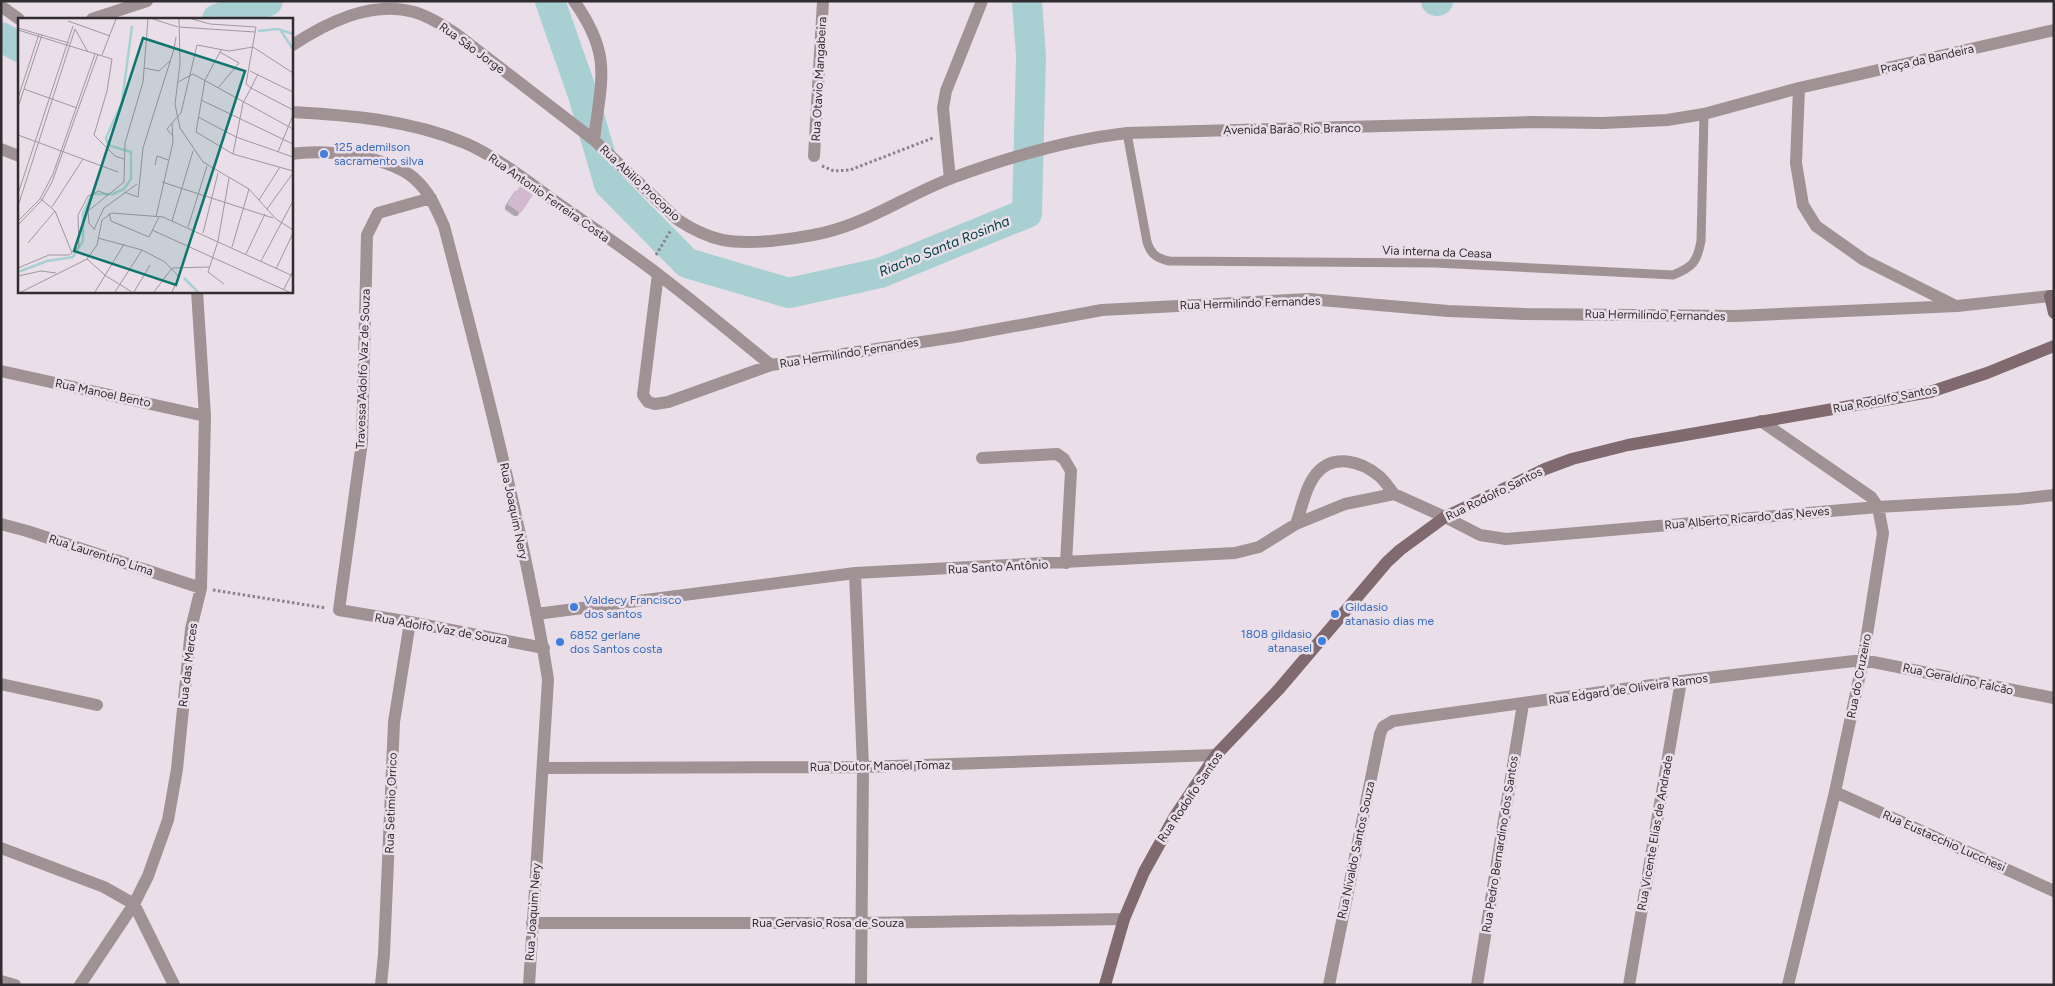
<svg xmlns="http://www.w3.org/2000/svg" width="2055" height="986" font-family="Figtree,sans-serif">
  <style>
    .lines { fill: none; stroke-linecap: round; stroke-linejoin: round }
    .river { stroke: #a8d0d3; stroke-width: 30 }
    .building { fill: #d2b9cf; filter: url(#shadow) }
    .path { stroke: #8b838a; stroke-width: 3; stroke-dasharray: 2.5 2.5; stroke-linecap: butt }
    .lane { stroke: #a09194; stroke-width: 9 }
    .street { stroke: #a09194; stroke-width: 12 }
    .secondary { stroke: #806a6f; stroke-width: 12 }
    .shop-dot { fill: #3f7fe0; stroke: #eadfe9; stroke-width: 2 }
    .labels { text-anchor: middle; stroke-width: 5; stroke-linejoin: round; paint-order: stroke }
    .street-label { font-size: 12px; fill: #312c30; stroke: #eadfe9 }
    .shop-label { font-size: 12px; fill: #366cbe; stroke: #eadfe9; text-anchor: start }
    .water-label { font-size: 14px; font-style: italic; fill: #034247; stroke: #eadfe9 }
    .inset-river { fill: none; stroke: #a8d0d3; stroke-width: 2.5 }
    .inset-road { fill: none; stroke: #a0979f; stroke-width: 1 }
    .view { fill: #0f766e; fill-opacity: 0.15; stroke: #0f766e; stroke-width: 2.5 }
    .inset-edge { fill: none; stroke: #312c30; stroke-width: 2.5 }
  </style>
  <defs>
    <filter id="shadow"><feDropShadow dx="-4.5" dy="4.5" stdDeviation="0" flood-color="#0004"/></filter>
  </defs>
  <rect width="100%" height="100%" fill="#eadfe9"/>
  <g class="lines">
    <path class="river" d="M 550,1 L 583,95 L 609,184 L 687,263 L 789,293 L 880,273 L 1027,213 L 1031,56 L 1027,1
      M 1436,1 L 1438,1
      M 217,19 L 268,1
      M 1,37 L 19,47"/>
  </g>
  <path class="building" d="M 520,186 L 533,195 L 521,213 L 508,204 Z"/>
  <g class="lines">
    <path class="path" d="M 822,166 L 834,171 L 850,170 L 933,138
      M 656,255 L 671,230
      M 213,590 L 326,608"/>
    <path class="lane" d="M 1127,133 L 1147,242 C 1151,254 1156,258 1169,261 L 1436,263 L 1673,275 C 1693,267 1697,262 1701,241 L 1704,114"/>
    <path class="street" d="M 574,1 C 613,56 601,79 594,140 L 678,220 C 712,242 731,244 771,241 C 795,238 811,237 834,230 C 876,218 912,193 952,178 C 1009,157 1066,140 1127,133 L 1532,122 L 1603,123 L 1667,120 L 1704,114 L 1799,88 L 2054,30
      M 1,6 L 19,19
      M 92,19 L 147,1
      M 291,46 C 326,23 371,0 414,12 C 429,16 442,25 455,33 L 594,140
      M 1799,88 L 1796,163 L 1803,205 L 1816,226 L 1864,260 L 1954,305
      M 291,112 C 350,115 410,120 465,143 C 496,156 535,187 563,207 C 595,229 628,251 659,275 C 697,304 734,335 771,365
      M 1,149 L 19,156
      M 291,154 C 326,149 395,156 419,183 C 431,195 437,211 444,226 C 474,341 504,456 528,572 C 535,608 543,644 548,680 L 529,985
      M 814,156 L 823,1
      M 950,179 L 943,108 L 946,91 L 982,1
      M 431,198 L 378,213 L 367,235 L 362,442 L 339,610 L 410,622 L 544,648
      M 658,274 L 643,395 L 648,402 L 655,404 L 668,402 L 771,365 L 955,337 L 1102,310 L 1309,299 L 1448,311 L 1524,314 L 1736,316 L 1957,306 L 2050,296
      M 1,371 L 205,416
      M 1761,421 L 1871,497 L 1878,507 L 1883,533 L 1863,660 L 1835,792 L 1788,985
      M 982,458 L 1057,454 L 1064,459 L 1071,471 L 1066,563
      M 1,524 L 27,531 L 201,588
      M 1296,524 C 1302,508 1305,488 1316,474 C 1333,453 1361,461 1379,476 C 1385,481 1389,488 1394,494
      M 855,573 L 863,767 L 861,985
      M 536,614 L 855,573 L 1235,553 L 1259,547 L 1296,524 L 1345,504 L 1394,494 L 1445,517 L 1480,535 L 1506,539 L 1878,507 L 2019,499 L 2054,495
      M 1,684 L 97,705
      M 544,768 L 863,767 L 1216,755
      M 1835,792 L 2054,891
      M 1,848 L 104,887 L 134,904 L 174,985
      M 532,923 L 862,923 L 1124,919
      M 1,981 L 15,985
      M 80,985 L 134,904 L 148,876 L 168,820 L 177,769 L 191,629 L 201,588 L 205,416 L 197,291
      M 381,985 L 384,954 L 394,722 L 410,622
      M 1329,985 L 1380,734 L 1383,727 L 1393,721 L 1681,681 L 1863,660 L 2054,698
      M 1477,985 L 1523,704
      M 1629,985 L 1681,681"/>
    <path class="secondary" d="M 2054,296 L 2050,296 L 2054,313
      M 1105,985 L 1124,919 L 1144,872 L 1175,816 L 1216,755 L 1279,689 L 1387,562 L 1400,550 L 1445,517 L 1545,469 L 1572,459 L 1628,445 L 1930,392 L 1987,373 L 2054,346"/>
  </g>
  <g class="shop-dot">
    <circle cx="324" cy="154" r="5"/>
    <circle cx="574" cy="607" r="5"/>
    <circle cx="1335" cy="614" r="5"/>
    <circle cx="1322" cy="641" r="5"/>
    <circle cx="560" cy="642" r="5"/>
  </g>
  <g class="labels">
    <g class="street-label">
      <text transform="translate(472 48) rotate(36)" y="4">Rua São Jorge</text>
      <text transform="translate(1927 59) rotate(-13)" y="4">Praça da Bandeira</text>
      <text transform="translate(819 79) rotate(-87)" y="4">Rua Otavio Mangabeira</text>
      <text transform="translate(1292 129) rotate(-1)" y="4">Avenida Barão Rio Branco</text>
      <text transform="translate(640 183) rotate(43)" y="4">Rua Abilio Procopio</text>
      <text transform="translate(549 198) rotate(35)" y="4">Rua Antonio Ferreira Costa</text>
      <text transform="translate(1437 252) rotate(2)" y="4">Via interna da Ceasa</text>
      <text transform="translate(1250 303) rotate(-2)" y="4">Rua Hermilindo Fernandes</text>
      <text transform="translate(1655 315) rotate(1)" y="4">Rua Hermilindo Fernandes</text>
      <text transform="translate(849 353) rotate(-9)" y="4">Rua Hermilindo Fernandes</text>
      <text transform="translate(363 369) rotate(-88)" y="4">Travessa Adolfo Vaz de Souza</text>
      <text transform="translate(103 393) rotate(12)" y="4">Rua Manoel Bento</text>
      <text transform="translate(1885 399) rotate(-11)" y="4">Rua Rodolfo Santos</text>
      <text transform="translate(1494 494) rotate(-26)" y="4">Rua Rodolfo Santos</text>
      <text transform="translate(514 511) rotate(78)" y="4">Rua Joaquim Nery</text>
      <text transform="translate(1747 518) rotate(-5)" y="4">Rua Alberto Ricardo das Neves</text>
      <text transform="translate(101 555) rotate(18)" y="4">Rua Laurentino Lima</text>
      <text transform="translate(998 567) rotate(-3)" y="4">Rua Santo Antônio</text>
      <text transform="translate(441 629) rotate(10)" y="4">Rua Adolfo Vaz de Souza</text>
      <text transform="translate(188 665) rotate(-83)" y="4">Rua das Merces</text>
      <text transform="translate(1859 676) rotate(-79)" y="4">Rua do Cruzeiro</text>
      <text transform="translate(1958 679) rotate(12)" y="4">Rua Geraldino Falcão</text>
      <text transform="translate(1628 689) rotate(-8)" y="4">Rua Edgard de Oliveira Ramos</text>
      <text transform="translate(880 766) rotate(-1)" y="4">Rua Doutor Manoel Tomaz</text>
      <text transform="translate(1190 797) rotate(-56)" y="4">Rua Rodolfo Santos</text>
      <text transform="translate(391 803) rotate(-88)" y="4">Rua Setimio Orrico</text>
      <text transform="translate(1655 833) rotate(-80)" y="4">Rua Vicente Elias de Andrade</text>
      <text transform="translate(1944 841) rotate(24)" y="4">Rua Eustacchio Lucchesi</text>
      <text transform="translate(1500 844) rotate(-81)" y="4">Rua Pedro Bernardino dos Santos</text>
      <text transform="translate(1356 850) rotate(-78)" y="4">Rua Nivaldo Santos Souza</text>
      <text transform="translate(533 912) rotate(-86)" y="4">Rua Joaquim Nery</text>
      <text x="828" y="927">Rua Gervasio Rosa de Souza</text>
    </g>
    <g class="shop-label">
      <text x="334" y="151">125 ademilson<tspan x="334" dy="14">sacramento silva</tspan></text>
      <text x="584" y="604">Valdecy Francisco<tspan x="584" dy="14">dos santos</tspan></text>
      <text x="1345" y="611">Gildasio<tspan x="1345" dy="14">atanasio dias me</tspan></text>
      <text x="1312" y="638" text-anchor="end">1808 gildasio<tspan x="1312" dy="14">atanasel</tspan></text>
      <text x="570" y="639">6852 gerlane<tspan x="570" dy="14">dos Santos costa</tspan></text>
    </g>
    <g class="water-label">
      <text transform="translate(944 246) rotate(-22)" y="5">Riacho Santa Rosinha</text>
    </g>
  </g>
  <g transform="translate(18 18)">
    <rect width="275" height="275" fill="#eadfe9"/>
    <path class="inset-river" d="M 240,13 L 260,11 L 275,16M 263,13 L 275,31M 0,254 L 29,243 L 55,239 L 65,223 L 65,195 L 74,176 L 95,176 L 106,171 L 113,161 L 113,134 L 90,127 L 88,120 L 104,84 L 114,8M 166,260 L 180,274"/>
    <path class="inset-road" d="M 135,1 L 160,9M 161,1 L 162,46 L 157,86 L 162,110 L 185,144 L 231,171 L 258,201 L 275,212M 174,1 L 192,6 L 238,9 L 228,66 L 233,70 L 225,85 L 215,136M 50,3 L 92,18M 161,9 L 237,14M 0,10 L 51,25M 57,11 L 70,34M 0,12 L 94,41 L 89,73 L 76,117 L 97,138 L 106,141M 158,19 L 156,31 L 161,31M 235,29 L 275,55M 203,32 L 187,62 L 178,114 L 215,136 L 275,153M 84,37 L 98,1M 126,50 L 141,53 L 153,42M 232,53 L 275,74M 240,56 L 233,70 L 275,92M 160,64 L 175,56 L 275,111M 200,70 L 221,45 L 202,34M 6,71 L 59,90M 0,80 L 21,16M 183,82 L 275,126M 0,89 L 24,17M 180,99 L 218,119 L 275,139M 0,117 L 100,154M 154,117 L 149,111 L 154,105M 260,134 L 275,97M 137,147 L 139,138 L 150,142M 144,164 L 255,200M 106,174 L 120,179 L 125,130 L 156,31M 0,176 L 55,8M 23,181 L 37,193 L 54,235M 241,182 L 262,149M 1,185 L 57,11M 34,189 L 65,141M 249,191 L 275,155M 91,195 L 93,203 L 131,219 L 141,199M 138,199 L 155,124 L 154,105 L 163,95 L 179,27 L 211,33 L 235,29M 0,203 L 22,181 L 35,156 L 77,36M 154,203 L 175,133M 0,207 L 24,182 L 34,164 L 80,36M 170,209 L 189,148M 76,211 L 86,190 L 119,166M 77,212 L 71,205 L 70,193 L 90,177M 134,212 L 271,274M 185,215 L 200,155M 80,220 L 124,232 L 147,244 L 161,259 L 154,274M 10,225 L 37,193M 214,229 L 231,171M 228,236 L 247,196M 51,237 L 61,229 L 60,197 L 70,178 L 81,173 L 90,177 L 106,164 L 107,125 L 125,64 L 130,1M 69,241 L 88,258 L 114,274M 243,243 L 275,183M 0,250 L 31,237 L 51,237M 258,251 L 275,215M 0,258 L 23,253 L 38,255M 206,266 L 190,254 L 200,223 L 211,160M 266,271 L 275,253M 3,274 L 69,241 L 79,227 L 84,202 L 94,195 L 145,199 L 275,258M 77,274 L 106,226M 97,274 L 124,232M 116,274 L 132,247M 136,274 L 154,250 L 191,249"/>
    <path class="view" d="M 125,20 L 227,53 L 158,267 L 56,233 Z"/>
    <rect width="275" height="275" class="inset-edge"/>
  </g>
  <rect width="2055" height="986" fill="none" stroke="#312c30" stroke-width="5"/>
</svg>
